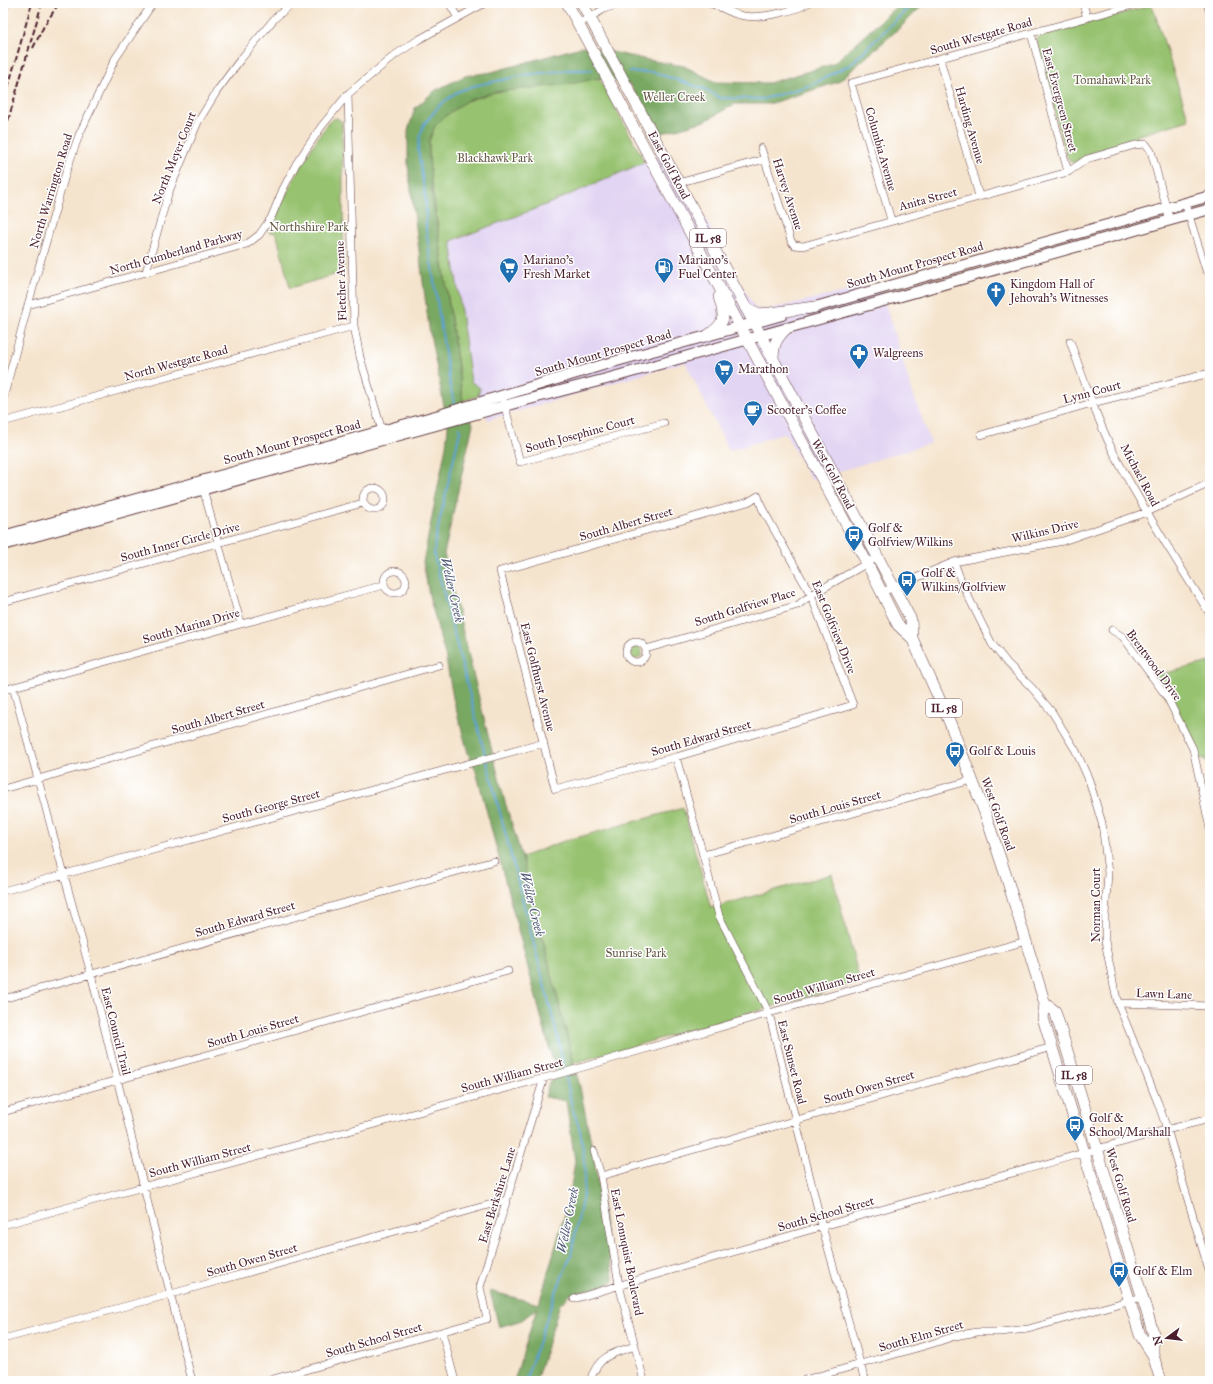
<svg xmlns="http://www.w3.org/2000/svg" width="1213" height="1384" font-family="'IM FELL Great Primer',serif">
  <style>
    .built { fill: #e2d4f3 }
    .green { fill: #97c26f; stroke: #70704d }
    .forest { fill: #79a862; stroke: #626446 }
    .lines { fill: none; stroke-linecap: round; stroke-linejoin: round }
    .stream { stroke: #5ba2d1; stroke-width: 2 }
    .street-casing { stroke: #643d43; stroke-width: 8 }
    .secondary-casing { stroke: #643d43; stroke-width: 12 }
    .primary-casing { stroke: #643d43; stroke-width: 12 }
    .street { stroke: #fff; stroke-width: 7 }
    .secondary { stroke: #fff; stroke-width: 10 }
    .primary { stroke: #fff; stroke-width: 11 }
    .rail { stroke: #4a1f2b; stroke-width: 2; stroke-dasharray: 6 3; stroke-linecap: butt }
    .labels { text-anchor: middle; stroke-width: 3; stroke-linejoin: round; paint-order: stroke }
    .shield { fill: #fff; stroke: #80626b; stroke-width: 1 }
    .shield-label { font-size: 11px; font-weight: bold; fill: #4a1f2b }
    .street-label { font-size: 12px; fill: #4a1f2b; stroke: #fff }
    .park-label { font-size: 12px; fill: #655843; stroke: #fff }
    .poi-label { font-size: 12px; fill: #4a1f2b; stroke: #fff; text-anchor: start }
    .water-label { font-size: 13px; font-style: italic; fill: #525a76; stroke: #fff }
  </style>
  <rect width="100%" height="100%" fill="#fff"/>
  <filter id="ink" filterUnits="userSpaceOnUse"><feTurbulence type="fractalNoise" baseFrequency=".025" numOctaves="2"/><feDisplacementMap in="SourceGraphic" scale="8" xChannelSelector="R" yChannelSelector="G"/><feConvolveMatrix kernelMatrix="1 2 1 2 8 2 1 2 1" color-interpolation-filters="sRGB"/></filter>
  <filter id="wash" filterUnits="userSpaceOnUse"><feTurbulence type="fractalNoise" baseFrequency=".012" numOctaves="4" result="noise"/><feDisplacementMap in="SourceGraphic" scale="16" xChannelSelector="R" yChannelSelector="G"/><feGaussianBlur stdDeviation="0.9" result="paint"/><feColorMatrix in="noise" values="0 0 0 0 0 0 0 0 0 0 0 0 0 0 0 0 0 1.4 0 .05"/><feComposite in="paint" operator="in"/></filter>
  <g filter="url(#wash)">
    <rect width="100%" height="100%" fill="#f5e4cd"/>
    <path class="built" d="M 669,153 L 755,308 L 765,310 L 879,284 L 913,394 L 931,443 L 811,480 L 785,433 L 729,451 L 685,362 L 488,420 L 478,396 L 479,388 L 471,382 L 451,241 L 548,204 L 645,162 Z"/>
    <path class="green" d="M 1152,5 L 1189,120 L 1136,136 L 1137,140 L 1088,154 L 1075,163 L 1070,161 L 1067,157 L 1037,44 L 1037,38 L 1041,36 Z
      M 599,78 L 645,162 L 548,204 L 451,241 L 471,382 L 480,388 L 478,396 L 463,401 L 430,173 L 429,141 L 435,126 L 444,117 L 466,101 L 495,92 Z
      M 337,118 L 341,121 L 342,124 L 344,272 L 290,288 L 277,236 L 274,232 L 269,232 C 286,193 304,155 330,121 L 332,119 Z
      M630 653a6 6 0 1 1 12 0a6 6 0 1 1-12 0Z
      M 1210,662 L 1210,759 L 1205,761 L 1205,758 L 1199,759 L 1190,737 L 1154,676 Z
      M 683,808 L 711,908 L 832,874 L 860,982 L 574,1063 L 522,857 L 561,842 Z"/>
    <path class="forest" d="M 900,3 L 925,3 L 904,24 L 838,82 L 769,104 L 735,104 L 705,121 L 658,134 L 630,84 L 599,78 L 570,84 L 495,92 L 466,101 L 444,117 L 435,126 L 429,141 L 429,159 L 432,191 L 463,400 L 473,424 L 444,554 L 491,747 L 505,802 L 522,857 L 580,1087 L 593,1152 L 613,1276 L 613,1281 L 609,1284 L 570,1295 L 560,1304 L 536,1381 L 514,1381 L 537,1308 L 522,1320 L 499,1327 L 490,1291 L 539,1304 L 569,1199 L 575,1161 L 566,1101 L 545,1097 L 549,1082 L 557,1077 L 476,771 L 468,753 L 453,698 L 446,659 L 429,595 L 423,562 L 446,446 L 448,427 L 429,328 L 408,166 L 408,131 L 415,108 L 436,90 L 465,76 L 492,72 L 584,46 L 648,60 L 684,66 L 715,82 L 769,83 L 833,64 Z"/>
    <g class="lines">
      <path class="stream" d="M 630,72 L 653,72 L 707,90 L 720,98 L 763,99 L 811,85 L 851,64 L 913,3
        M 455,408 L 449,379 L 426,229 L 426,202 L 418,149 L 420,136 L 424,124 L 441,104 L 457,92 L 473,86 L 526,75 L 568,70 L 592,70
        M 460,428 L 460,431 L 435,541 L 434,556 L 558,1038 L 572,1107 L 580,1130 L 582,1143 L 585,1169 L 583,1195 L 571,1255 L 554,1297 L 525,1381"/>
    </g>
  </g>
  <g filter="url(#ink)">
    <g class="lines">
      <g class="street-casing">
        <path id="street" d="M 449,3 L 458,18
          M 708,3 C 719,5 728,12 739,15 C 755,20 794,12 808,3
          M 1083,3 L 1087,18
          M 1207,3 L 1210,13
          M 578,24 L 606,8 L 625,3
          M 1031,33 L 1068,172
          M 940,59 L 979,196
          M 348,94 L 354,326 L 360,357 L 383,434
          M 761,148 L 791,241 L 794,245 L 803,246 L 1068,172 L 1087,159 L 1135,145 L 1146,144 L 1151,151 L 1170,221
          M 678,183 L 765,159
          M 1185,203 L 1206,270
          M 891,220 L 851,83 L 1140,3
          M 146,272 L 168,194 L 198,122 L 217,91 L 240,60 L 275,18 L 293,3
          M 28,305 L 247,244 L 259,235 L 271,218 L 283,189 L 296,164 L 321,127 L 348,94 L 395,55 L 418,40 L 485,3
          M 1070,341 C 1085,383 1099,426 1120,465 C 1147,515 1178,563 1208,611
          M 502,396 L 520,462 L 664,423
          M 3,399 L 28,305 L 66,172 L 79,135 L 115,59 L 153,3
          M 3,422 L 354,326
          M 981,435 L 1092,403 L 1210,373
          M 202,485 L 241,624
          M363 499a11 11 0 1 1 22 0a11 11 0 1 1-22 0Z
          M 758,496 L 762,508 L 811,595 L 853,705 L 676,757 L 555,789 L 500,571 L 748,502 Z
          M 954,562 L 963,586 L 992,644 L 1007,663 L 1032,688 L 1052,712 L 1076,751 L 1089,780 L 1102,823 L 1108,873 L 1105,915 L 1105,941 L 1114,987 L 1118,1003 L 1158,1103 L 1167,1129 L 1210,1274
          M384 582a11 11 0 1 1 22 0a11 11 0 1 1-22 0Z
          M 882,592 L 954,562 L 1063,541 L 1147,512 L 1210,483
          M 3,602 L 363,503
          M 1112,630 L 1123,637 L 1167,697 L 1193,749 L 1210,829
          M626 652a10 10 0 1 1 20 0a10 10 0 1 1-20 0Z
          M 646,649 L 798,605 L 811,595 L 878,557
          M 13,687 L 91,974 L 192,1381
          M 3,690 L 241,624 L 384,585
          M 676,757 L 703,855 L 719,916 L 769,1013 L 822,1226 L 865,1381
          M 3,789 L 439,665
          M 703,855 L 972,780
          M 3,891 L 544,743
          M 3,999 L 494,861
          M 1118,1003 L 1210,1006
          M 3,1112 L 508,971
          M 594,1151 L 601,1176 L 619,1285 L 644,1381
          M 601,1176 L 1052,1047
          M 3,1225 L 559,1074 L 769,1013 L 1026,941
          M 574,1299 C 717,1256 861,1215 1005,1175 C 1073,1157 1141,1135 1210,1119
          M 442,1332 L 455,1381
          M 3,1339 L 171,1294 L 506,1200
          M 266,1381 L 487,1319 L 480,1287 L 544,1078
          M 590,1381 C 598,1356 612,1353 635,1346
          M 801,1381 L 931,1344 L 955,1336 L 977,1332 L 1000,1332 L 1028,1329 L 1142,1297"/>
      </g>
      <g class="secondary-casing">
        <path id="secondary" d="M 808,309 L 1210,196
          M 3,536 L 439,415 L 606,364 L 782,315
          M 3,545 L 522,401 L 610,378 L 1210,209"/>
      </g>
      <g class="primary-casing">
        <path id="primary" d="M 567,3 L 867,563 L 898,625 L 912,638
          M 582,3 L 761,336 L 911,620 L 912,638 L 950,723 L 985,813 L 1007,879 L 1045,1004 L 1043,1018 L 1140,1335 L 1153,1355 L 1161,1381
          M 3,5 L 4,3
          M 745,307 L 759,314 L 770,313 L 815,307
          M 707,336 C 725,324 726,318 719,297
          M 773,360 C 773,345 776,338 787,328
          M 1045,1004 L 1055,1011 L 1153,1332 L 1153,1355"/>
      </g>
      <use href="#street" class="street"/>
      <use href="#secondary" class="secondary"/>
      <use href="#primary" class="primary"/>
      <path class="rail" d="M 33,48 L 44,26 L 59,3
        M 3,105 L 32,3
        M 3,138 L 42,3"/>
    </g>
  </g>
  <defs>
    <g id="supermarket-pin" transform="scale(1)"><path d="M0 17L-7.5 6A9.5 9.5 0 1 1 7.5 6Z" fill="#1f6fb2" stroke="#fff"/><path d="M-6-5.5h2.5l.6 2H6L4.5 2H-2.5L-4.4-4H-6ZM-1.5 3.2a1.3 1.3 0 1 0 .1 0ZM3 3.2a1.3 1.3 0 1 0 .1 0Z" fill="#fff"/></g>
    <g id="fuel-pin" transform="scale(1)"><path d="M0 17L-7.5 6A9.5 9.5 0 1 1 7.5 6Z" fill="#1f6fb2" stroke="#fff"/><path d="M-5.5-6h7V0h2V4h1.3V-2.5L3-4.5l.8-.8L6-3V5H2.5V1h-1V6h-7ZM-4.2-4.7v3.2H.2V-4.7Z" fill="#fff"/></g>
    <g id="church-pin" transform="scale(1)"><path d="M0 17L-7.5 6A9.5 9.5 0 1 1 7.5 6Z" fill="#1f6fb2" stroke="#fff"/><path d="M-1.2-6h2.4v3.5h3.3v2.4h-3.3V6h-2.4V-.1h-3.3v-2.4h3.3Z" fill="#fff"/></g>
    <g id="pharmacy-pin" transform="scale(1)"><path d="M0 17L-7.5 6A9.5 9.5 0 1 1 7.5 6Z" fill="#1f6fb2" stroke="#fff"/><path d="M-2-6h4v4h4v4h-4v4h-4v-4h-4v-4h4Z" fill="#fff"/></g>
    <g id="cafe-pin" transform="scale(1)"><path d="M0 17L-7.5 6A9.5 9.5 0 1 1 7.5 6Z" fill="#1f6fb2" stroke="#fff"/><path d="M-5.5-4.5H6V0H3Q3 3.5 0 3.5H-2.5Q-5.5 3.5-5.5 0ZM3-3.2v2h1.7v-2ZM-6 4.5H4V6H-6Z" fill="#fff"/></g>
    <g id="bus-pin" transform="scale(1)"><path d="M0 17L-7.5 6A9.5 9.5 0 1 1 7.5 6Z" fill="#1f6fb2" stroke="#fff"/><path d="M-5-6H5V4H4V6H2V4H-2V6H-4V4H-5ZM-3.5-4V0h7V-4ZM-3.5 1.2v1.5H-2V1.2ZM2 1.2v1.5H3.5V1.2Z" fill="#fff"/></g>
  </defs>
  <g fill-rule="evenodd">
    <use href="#supermarket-pin" x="509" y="267"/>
    <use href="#fuel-pin" x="664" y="267"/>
    <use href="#church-pin" x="996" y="291"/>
    <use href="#pharmacy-pin" x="859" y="353"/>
    <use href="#supermarket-pin" x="724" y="369"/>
    <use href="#cafe-pin" x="753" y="410"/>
    <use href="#bus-pin" x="854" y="535"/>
    <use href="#bus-pin" x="907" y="580"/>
    <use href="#bus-pin" x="955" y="751"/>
    <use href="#bus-pin" x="1075" y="1125"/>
    <use href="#bus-pin" x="1119" y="1271"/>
  </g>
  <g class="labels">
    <g class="shield">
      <rect x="690" y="229" width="36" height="18" rx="3"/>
      <rect x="926" y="699" width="36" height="18" rx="3"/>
      <rect x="1056" y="1066" width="36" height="18" rx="3"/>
    </g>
    <g class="shield-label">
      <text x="708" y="242">IL 58</text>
      <text x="944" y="712">IL 58</text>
      <text x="1074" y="1079">IL 58</text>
    </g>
    <g class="street-label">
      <text transform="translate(981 36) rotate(-16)" y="4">South Westgate Road</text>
      <text transform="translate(1060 100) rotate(75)" y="4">East Evergreen Street</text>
      <text transform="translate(970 125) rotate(74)" y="4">Harding Avenue</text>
      <text transform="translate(881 149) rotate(74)" y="4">Columbia Avenue</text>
      <text transform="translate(174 158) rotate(-68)" y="4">North Meyer Court</text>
      <text transform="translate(669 165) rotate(62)" y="4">East Golf Road</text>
      <text transform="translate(51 191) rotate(-73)" y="4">North Warrington Road</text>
      <text transform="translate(788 194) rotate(72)" y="4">Harvey Avenue</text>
      <text transform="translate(928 199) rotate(-15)" y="4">Anita Street</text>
      <text transform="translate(176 252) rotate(-16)" y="4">North Cumberland Parkway</text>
      <text transform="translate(915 265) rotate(-16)" y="4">South Mount Prospect Road</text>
      <text transform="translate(341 281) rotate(-92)" y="4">Fletcher Avenue</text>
      <text transform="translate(603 353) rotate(-16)" y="4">South Mount Prospect Road</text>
      <text transform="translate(176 363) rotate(-15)" y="4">North Westgate Road</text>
      <text transform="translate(1092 392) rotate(-15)" y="4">Lynn Court</text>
      <text transform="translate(580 434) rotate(-15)" y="4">South Josephine Court</text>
      <text transform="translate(292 442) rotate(-15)" y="4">South Mount Prospect Road</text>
      <text transform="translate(833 474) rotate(62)" y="4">West Golf Road</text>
      <text transform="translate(1140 475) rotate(62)" y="4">Michael Road</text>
      <text transform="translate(626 524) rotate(-16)" y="4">South Albert Street</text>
      <text transform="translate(1045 531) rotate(-13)" y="4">Wilkins Drive</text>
      <text transform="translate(180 542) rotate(-15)" y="4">South Inner Circle Drive</text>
      <text transform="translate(745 607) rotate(-17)" y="4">South Golfview Place</text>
      <text transform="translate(191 626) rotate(-16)" y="4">South Marina Drive</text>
      <text transform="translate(834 627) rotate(68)" y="4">East Golfview Drive</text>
      <text transform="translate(1154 665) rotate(54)" y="4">Brentwood Drive</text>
      <text transform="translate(538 677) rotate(76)" y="4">East Golfhurst Avenue</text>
      <text transform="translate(218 717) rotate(-16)" y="4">South Albert Street</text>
      <text transform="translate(701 738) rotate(-16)" y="4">South Edward Street</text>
      <text transform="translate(271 806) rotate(-15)" y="4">South George Street</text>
      <text transform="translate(835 807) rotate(-16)" y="4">South Louis Street</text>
      <text transform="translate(998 814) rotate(70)" y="4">West Golf Road</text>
      <text transform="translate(1096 905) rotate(-90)" y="4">Norman Court</text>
      <text transform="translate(245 919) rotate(-16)" y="4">South Edward Street</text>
      <text transform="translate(824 986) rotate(-16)" y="4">South William Street</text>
      <text transform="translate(1164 994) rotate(2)" y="4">Lawn Lane</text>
      <text transform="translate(116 1031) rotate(76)" y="4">East Council Trail</text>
      <text transform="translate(253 1031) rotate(-16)" y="4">South Louis Street</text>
      <text transform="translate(792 1062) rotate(76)" y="4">East Sunset Road</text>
      <text transform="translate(512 1075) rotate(-15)" y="4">South William Street</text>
      <text transform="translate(869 1087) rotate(-16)" y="4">South Owen Street</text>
      <text transform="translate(200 1160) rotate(-15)" y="4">South William Street</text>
      <text transform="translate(1121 1185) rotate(73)" y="4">West Golf Road</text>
      <text transform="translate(497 1195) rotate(-73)" y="4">East Berkshire Lane</text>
      <text transform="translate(826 1214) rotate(-16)" y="4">South School Street</text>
      <text transform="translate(627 1252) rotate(79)" y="4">East Lonnquist Boulevard</text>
      <text transform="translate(252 1260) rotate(-16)" y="4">South Owen Street</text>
      <text transform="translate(921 1336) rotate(-16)" y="4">South Elm Street</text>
      <text transform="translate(374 1340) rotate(-16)" y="4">South School Street</text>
    </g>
    <g class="park-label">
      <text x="1112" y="84">Tomahawk Park</text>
      <text x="674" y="101">Weller Creek</text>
      <text x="495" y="162">Blackhawk Park</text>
      <text x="309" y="231">Northshire Park</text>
      <text x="636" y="957">Sunrise Park</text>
    </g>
    <g class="poi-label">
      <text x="523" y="264">Mariano's<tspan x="523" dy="14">Fresh Market</tspan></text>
      <text x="678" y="264">Mariano's<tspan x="678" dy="14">Fuel Center</tspan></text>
      <text x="1010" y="288">Kingdom Hall of<tspan x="1010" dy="14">Jehovah's Witnesses</tspan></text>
      <text x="873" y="357">Walgreens</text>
      <text x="738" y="373">Marathon</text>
      <text x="767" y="414">Scooter's Coffee</text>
      <text x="868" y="532">Golf &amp;<tspan x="868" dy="14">Golfview/Wilkins</tspan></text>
      <text x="921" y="577">Golf &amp;<tspan x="921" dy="14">Wilkins/Golfview</tspan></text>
      <text x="969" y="755">Golf &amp; Louis</text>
      <text x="1089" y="1122">Golf &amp;<tspan x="1089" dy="14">School/Marshall</tspan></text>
      <text x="1133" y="1275">Golf &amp; Elm</text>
    </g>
    <g class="water-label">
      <text transform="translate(453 590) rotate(77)" y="5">Weller Creek</text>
      <text transform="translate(533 904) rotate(76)" y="5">Weller Creek</text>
      <text transform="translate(567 1220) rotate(-79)" y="5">Weller Creek</text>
    </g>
  </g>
  <rect width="1213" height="1384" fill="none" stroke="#fff" stroke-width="16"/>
  <g transform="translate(1167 1338) rotate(255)" stroke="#ffffff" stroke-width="3" paint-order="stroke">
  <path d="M0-3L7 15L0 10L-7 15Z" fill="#4a1f2b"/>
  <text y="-6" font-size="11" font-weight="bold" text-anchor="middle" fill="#4a1f2b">N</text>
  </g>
</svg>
